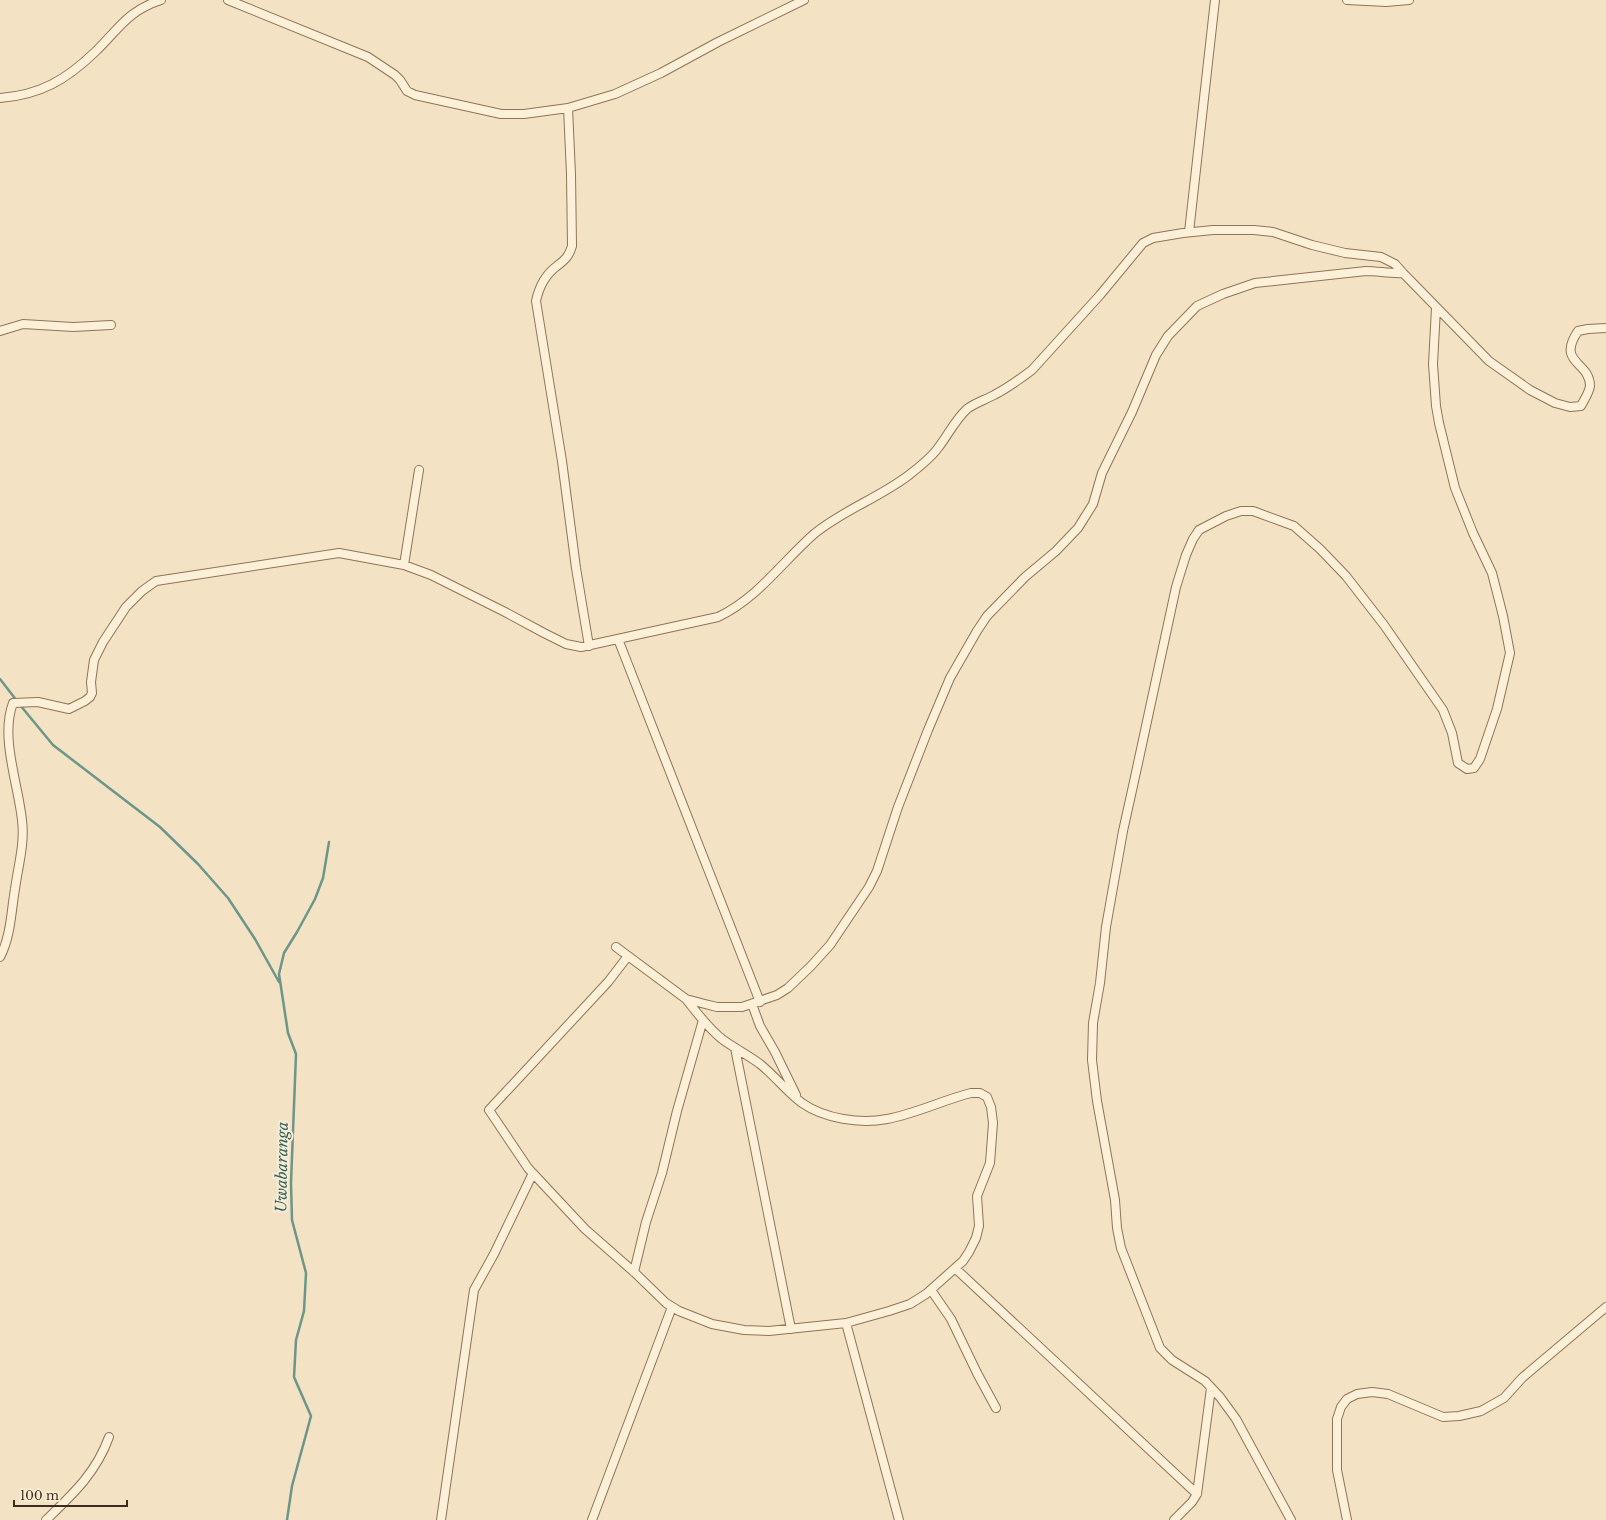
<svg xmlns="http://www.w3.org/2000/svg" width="1606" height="1520" font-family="'Libre Baskerville',serif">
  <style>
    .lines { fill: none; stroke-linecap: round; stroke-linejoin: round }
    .stream { stroke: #6b9689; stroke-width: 2.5 }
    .minor-casing { stroke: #917357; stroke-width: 10 }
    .minor { stroke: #fdf0d9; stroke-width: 8 }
    .labels { text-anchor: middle; stroke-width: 4; stroke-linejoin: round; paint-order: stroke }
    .water-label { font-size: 15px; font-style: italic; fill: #2b615a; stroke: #faedd5 }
  </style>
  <rect width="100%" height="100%" fill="#f4e2c4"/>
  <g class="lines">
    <path class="stream" d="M 0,679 L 17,701
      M 20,705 L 53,745 L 160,827 L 198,864 L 228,898 L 255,939 L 279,982
      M 287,1520 L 292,1486 L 311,1416 L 294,1377 L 296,1340 L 304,1311 L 306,1273 L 292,1220 L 291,1183 L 296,1054 L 288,1033 L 279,974 L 284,953 L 297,932 L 315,899 L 323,878 L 329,842"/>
    <g class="minor-casing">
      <path id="minor" d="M 228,0 L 368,57 L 395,75 L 400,80 L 407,91 L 415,95 L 501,114 L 524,114 L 568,108 L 615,94 L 661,73 L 718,42 L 804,0
        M 1347,0 L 1386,2 L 1409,0
        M 0,98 C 40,95 66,80 95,52 C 119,29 127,11 161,0
        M 568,108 L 571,174 L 572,246 C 569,256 566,259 557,266 C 546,274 539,287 536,301 L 562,461 L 576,568 L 589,646
        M 1189,232 L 1215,0
        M 0,331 L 23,324 L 73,327 L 111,325
        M 404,565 L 419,470
        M 618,639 L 760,1002
        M 616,947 L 686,999 L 705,1004 L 717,1007 L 742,1007 L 777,995 L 788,988 L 811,966 L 830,945 L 869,887 L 877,871 L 898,807 L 928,730 L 950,678 L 977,631 L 987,616 L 1025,577 L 1056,551 L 1078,528 L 1093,504 L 1102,473 L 1132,412 L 1156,355 L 1168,336 L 1197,306 L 1223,294 L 1255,283 L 1366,271 C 1378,271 1391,274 1403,273 L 1489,361 L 1530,390 L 1555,403 L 1570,407 L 1581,406 C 1584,400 1589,393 1590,386 C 1590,361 1556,364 1578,331 L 1588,329 L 1606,328
        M 628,956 L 608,982 L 489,1110 L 528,1168 L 585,1229 L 634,1272 L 666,1303 L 679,1311 L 712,1324 L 744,1330 L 769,1331 L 846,1323 L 889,1311 L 910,1304 L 926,1294 L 963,1261 L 969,1252 L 976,1238 L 979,1226 L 977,1196 L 990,1163 L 993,1123 L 991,1107 L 987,1097 L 980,1093 L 971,1093 C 943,1100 915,1114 887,1119 C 860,1124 825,1119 802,1103 C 787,1092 775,1076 760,1064 C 748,1055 734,1048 722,1039 C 708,1028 697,1013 686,999
        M 0,957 C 11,936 11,912 15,889 C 18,866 25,844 22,820 C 18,783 0,737 13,703 L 38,702 L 69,709 L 85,701 L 90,697 L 92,693 L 91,682 L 94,660 L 103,642 L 126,607 L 142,591 L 156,581 L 339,553 L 404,565 L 431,575 L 505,612 L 544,633 L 566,644 L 581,647 L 718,617 C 758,598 782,562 814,534 C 843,510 879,498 909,475 C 919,467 931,458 938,448 C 948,435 955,420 967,409 C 975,403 985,400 994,395 C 1008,388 1020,379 1032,370 L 1100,295 L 1143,243 L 1153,238 L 1183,233 L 1213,230 L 1254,230 L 1273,232 L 1312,245 L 1345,253 L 1381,257 L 1395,264 L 1403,273
        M 752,1004 L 760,1026 L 775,1052 L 796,1095
        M 735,1048 L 791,1329
        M 956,1269 L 1197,1494
        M 634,1272 L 646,1222 L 662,1173 L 677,1111 L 703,1020
        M 931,1290 L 951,1319 L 977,1373 L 996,1408
        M 846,1323 L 899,1520
        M 46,1520 C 73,1494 96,1473 109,1437
        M 441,1520 L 474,1290 L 494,1254 L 533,1173
        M 592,1520 L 672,1307
        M 1174,1520 L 1192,1502 L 1197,1494 L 1211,1388
        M 1291,1520 L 1236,1419 L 1220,1397 L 1205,1381 L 1172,1360 L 1160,1348 L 1121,1248 L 1117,1228 L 1115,1200 L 1097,1101 L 1092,1060 L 1093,1023 L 1100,983 L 1106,927 L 1123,831 L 1135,777 L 1176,587 L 1186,555 L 1193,539 L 1199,530 L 1226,516 L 1241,511 L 1253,511 L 1294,526 L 1320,549 L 1346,576 L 1384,625 L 1443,710 L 1452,733 L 1458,763 L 1467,769 L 1474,768 L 1480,759 L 1497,709 L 1510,653 L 1503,616 L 1492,573 L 1473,533 L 1455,488 L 1439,423 L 1436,406 L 1433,364 L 1436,308
        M 1347,1520 L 1337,1470 L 1337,1419 L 1341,1407 L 1347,1399 L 1357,1394 L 1372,1392 L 1388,1394 L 1443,1417 L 1459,1416 L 1481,1411 L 1504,1398 L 1522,1378 L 1606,1307"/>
    </g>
    <use href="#minor" class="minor"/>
  </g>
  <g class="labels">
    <g class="water-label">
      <text transform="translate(282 1167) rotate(-89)" y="5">Uwabaranga</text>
    </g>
  </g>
  <path d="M14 1500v6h113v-6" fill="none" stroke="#3f2c1d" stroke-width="2"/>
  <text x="20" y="1500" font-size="12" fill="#3f2c1d" stroke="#faedd5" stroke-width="3" paint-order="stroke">100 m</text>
</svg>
